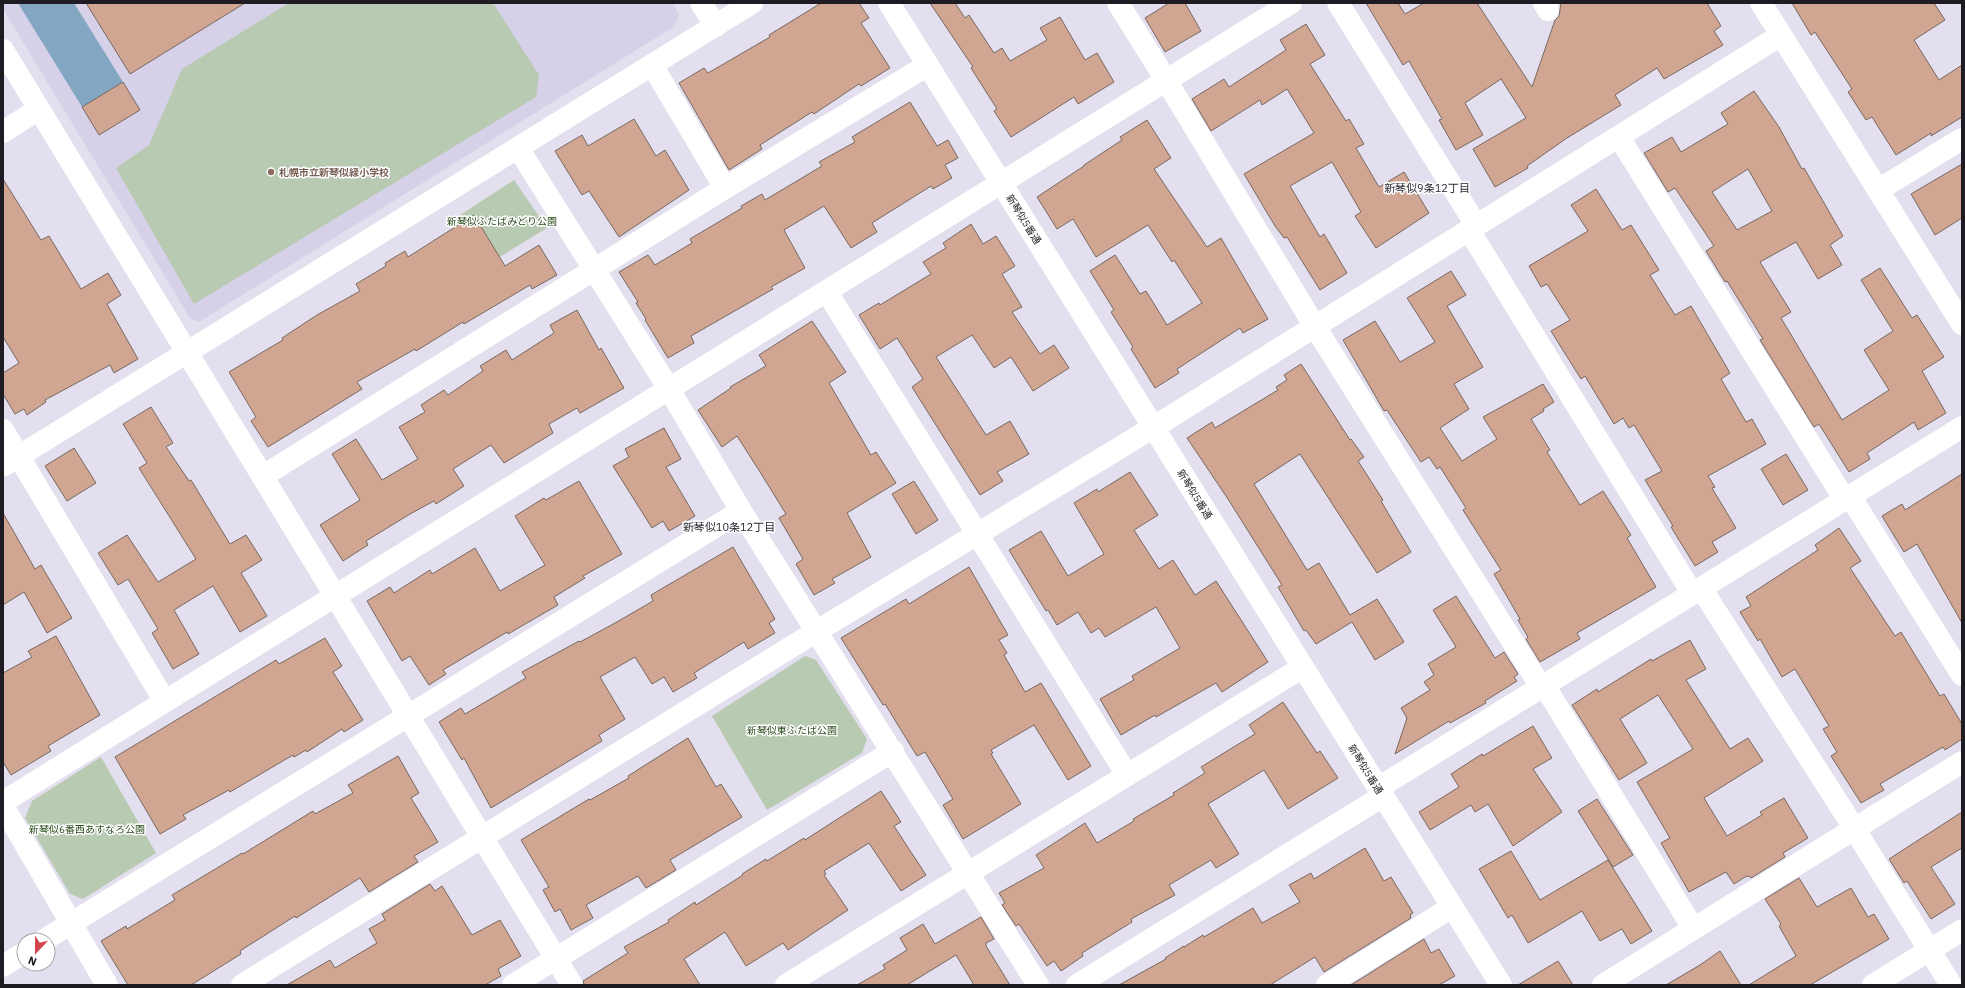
<svg xmlns="http://www.w3.org/2000/svg" width="1965" height="988" font-family="'IBM Plex Sans','Noto Sans JP',sans-serif">
  <style>
    .built { fill: #d6d1e8 }
    .green { fill: #b8cab1 }
    .water { fill: #83a6c3 }
    .building { fill: #d0a591; stroke: #776961; fill-rule: evenodd }
    .lines { fill: none; stroke-linecap: round; stroke-linejoin: round }
    .minor { stroke: #fff; stroke-width: 22 }
    .education-dot { fill: #8d6e63; stroke: #fff; stroke-width: 1.5 }
    .labels { text-anchor: middle; stroke-width: 3; stroke-linejoin: round; paint-order: stroke }
    .education-label { font-size: 10px; font-weight: bold; fill: #785e54; stroke: #fff; text-anchor: start }
    .street-label { font-size: 10px; fill: #1e1c22; stroke: #fff }
    .park-label { font-size: 10px; fill: #2a4c1a; stroke: #fff }
    .neighbourhood-label { font-size: 11px; fill: #2c2935; stroke: #fff }
  </style>
  <rect width="100%" height="100%" fill="#e3dfef"/>
  <path class="built" d="M 3,3 L 673,3 L 679,14 L 675,26 L 199,322 L 190,318 L 3,9 Z"/>
  <path class="green" d="M 289,3 L 493,3 L 539,75 L 536,97 L 194,304 L 116,168 L 149,145 L 182,69 Z
    M 514,180 L 547,228 L 483,267 L 451,221 Z
    M 805,656 L 816,660 L 867,739 L 862,753 L 767,810 L 712,716 Z
    M 101,757 L 156,853 L 83,899 L 70,894 L 25,818 L 32,801 Z"/>
  <path class="water" d="M 18,3 L 74,3 L 123,82 L 82,107 Z"/>
  <path class="building" d="M 86,3 L 245,3 L 130,74 Z
    M 821,3 L 859,3 L 869,18 L 861,23 L 890,68 L 861,86 L 859,84 L 814,114 L 812,112 L 760,145 L 762,149 L 729,170 L 679,83 L 704,68 L 708,73 L 770,37 L 769,35 Z
    M 930,3 L 955,3 L 965,18 L 969,15 L 994,53 L 1002,48 L 1010,61 L 1047,40 L 1040,28 L 1060,17 L 1085,60 L 1097,53 L 1114,82 L 1078,104 L 1074,97 L 1011,137 L 994,111 L 997,109 L 971,68 L 973,67 Z
    M 1169,3 L 1185,3 L 1201,31 L 1165,52 L 1145,18 Z
    M 1366,3 L 1398,3 L 1405,14 L 1424,3 L 1477,3 L 1532,87 L 1555,20 L 1559,16 L 1561,3 L 1707,3 L 1721,26 L 1714,31 L 1723,45 L 1664,79 L 1657,68 L 1615,95 L 1621,105 L 1567,138 L 1527,166 L 1528,168 L 1495,187 L 1473,149 L 1526,118 L 1501,79 L 1465,103 L 1483,135 L 1456,150 L 1439,120 L 1442,119 L 1409,61 L 1403,65 Z
    M 1792,3 L 1934,3 L 1945,20 L 1914,40 L 1939,80 L 1962,65 L 1962,117 L 1931,136 L 1931,133 L 1896,155 L 1872,117 L 1866,120 L 1848,92 L 1852,89 L 1815,32 L 1811,35 Z
    M 1306,24 L 1325,55 L 1310,64 L 1346,121 L 1349,119 L 1364,144 L 1356,148 L 1379,187 L 1404,172 L 1429,213 L 1376,248 L 1355,216 L 1361,212 L 1332,162 L 1290,186 L 1320,237 L 1324,234 L 1347,273 L 1320,290 L 1287,237 L 1284,238 L 1275,226 L 1244,174 L 1314,133 L 1287,89 L 1262,105 L 1260,100 L 1211,131 L 1192,99 L 1224,79 L 1229,87 L 1286,50 L 1280,40 Z
    M 123,82 L 140,110 L 99,135 L 82,107 Z
    M 1754,91 L 1779,127 L 1802,169 L 1804,168 L 1843,236 L 1830,245 L 1842,265 L 1818,279 L 1796,242 L 1760,262 L 1791,312 L 1781,318 L 1842,420 L 1889,390 L 1864,350 L 1893,331 L 1861,280 L 1880,268 L 1912,318 L 1917,315 L 1944,357 L 1922,371 L 1946,413 L 1918,430 L 1914,422 L 1867,453 L 1870,459 L 1849,472 L 1819,424 L 1814,427 L 1760,340 L 1763,339 L 1727,281 L 1725,282 L 1706,251 L 1714,246 L 1675,188 L 1668,192 L 1644,153 L 1672,137 L 1681,152 L 1728,124 L 1721,113 ZM 1748,169 L 1772,211 L 1737,230 L 1712,192 Z
    M 910,102 L 937,146 L 948,140 L 958,158 L 945,165 L 952,178 L 933,189 L 931,186 L 872,223 L 877,232 L 851,248 L 824,206 L 784,230 L 805,268 L 771,287 L 773,289 L 691,336 L 694,343 L 668,358 L 645,320 L 646,319 L 636,303 L 638,302 L 619,272 L 648,255 L 655,265 L 692,243 L 690,239 L 742,208 L 741,206 L 762,194 L 765,200 L 822,166 L 819,162 L 855,142 L 852,137 Z
    M 634,119 L 656,156 L 665,150 L 689,190 L 619,237 L 589,191 L 582,195 L 555,151 L 582,135 L 588,146 Z
    M 1147,120 L 1171,158 L 1154,169 L 1207,247 L 1221,238 L 1268,319 L 1243,333 L 1240,328 L 1177,369 L 1179,373 L 1155,388 L 1131,349 L 1133,347 L 1111,312 L 1114,310 L 1090,271 L 1115,255 L 1140,294 L 1146,291 L 1167,325 L 1202,303 L 1174,260 L 1172,262 L 1148,225 L 1096,257 L 1073,219 L 1057,229 L 1037,197 L 1084,166 L 1084,165 L 1122,140 L 1120,137 Z
    M 1962,164 L 1962,218 L 1935,235 L 1911,194 Z
    M 3,179 L 41,240 L 49,236 L 81,289 L 108,273 L 121,295 L 107,304 L 138,359 L 114,373 L 110,365 L 45,400 L 46,402 L 27,415 L 24,409 L 15,414 L 3,394 L 3,373 L 19,363 L 3,337 Z
    M 1596,189 L 1622,230 L 1631,225 L 1659,270 L 1650,275 L 1675,315 L 1691,306 L 1730,373 L 1721,379 L 1746,422 L 1752,419 L 1766,444 L 1708,476 L 1715,487 L 1712,488 L 1736,528 L 1712,542 L 1718,552 L 1695,566 L 1671,527 L 1673,526 L 1645,480 L 1662,471 L 1634,425 L 1629,428 L 1623,418 L 1614,424 L 1585,376 L 1581,379 L 1551,331 L 1570,320 L 1547,284 L 1541,287 L 1529,266 L 1588,231 L 1571,205 Z
    M 474,215 L 505,266 L 539,245 L 557,275 L 532,289 L 530,285 L 464,324 L 463,322 L 416,351 L 415,349 L 357,382 L 362,389 L 268,447 L 251,421 L 256,417 L 229,372 L 283,340 L 282,338 L 317,315 L 360,291 L 356,284 L 386,266 L 385,263 L 405,251 L 408,257 Z
    M 971,224 L 983,244 L 996,236 L 1015,266 L 1002,274 L 1022,307 L 1012,312 L 1040,354 L 1054,345 L 1069,368 L 1033,391 L 1011,357 L 994,368 L 972,335 L 936,357 L 986,435 L 1010,421 L 1029,454 L 997,472 L 1003,481 L 980,495 L 912,387 L 923,379 L 897,338 L 880,349 L 859,315 L 879,303 L 880,305 L 931,274 L 923,262 L 946,248 L 943,243 Z
    M 1451,271 L 1466,295 L 1447,306 L 1483,367 L 1454,384 L 1469,409 L 1440,428 L 1462,461 L 1497,439 L 1483,417 L 1543,384 L 1554,402 L 1543,409 L 1544,411 L 1531,419 L 1550,450 L 1547,452 L 1580,505 L 1603,491 L 1631,535 L 1627,538 L 1656,587 L 1577,633 L 1580,639 L 1540,662 L 1526,639 L 1528,637 L 1518,620 L 1520,619 L 1494,574 L 1501,570 L 1463,510 L 1466,508 L 1440,467 L 1437,469 L 1429,457 L 1421,462 L 1387,410 L 1384,411 L 1343,340 L 1375,321 L 1400,362 L 1435,342 L 1407,298 Z
    M 577,310 L 599,350 L 601,348 L 624,388 L 580,413 L 577,408 L 549,424 L 553,433 L 504,463 L 491,445 L 453,469 L 464,486 L 436,504 L 434,501 L 410,514 L 366,541 L 368,545 L 343,561 L 320,525 L 360,500 L 332,454 L 356,439 L 382,480 L 418,459 L 399,427 L 425,412 L 421,405 L 444,390 L 448,395 L 483,371 L 480,366 L 506,350 L 512,360 L 554,333 L 550,325 Z
    M 812,321 L 846,372 L 829,383 L 871,455 L 876,452 L 896,483 L 847,513 L 871,557 L 832,579 L 835,583 L 814,595 L 796,564 L 803,559 L 779,518 L 786,514 L 760,472 L 737,436 L 722,447 L 698,410 L 731,388 L 730,387 L 766,366 L 759,355 Z
    M 1301,364 L 1350,440 L 1351,439 L 1364,457 L 1358,461 L 1383,500 L 1381,501 L 1411,552 L 1377,573 L 1300,454 L 1254,484 L 1307,570 L 1319,563 L 1350,615 L 1377,599 L 1404,642 L 1375,660 L 1352,622 L 1316,644 L 1306,630 L 1304,631 L 1278,587 L 1282,585 L 1228,499 L 1187,438 L 1212,422 L 1215,428 L 1278,390 L 1276,387 L 1287,380 L 1284,375 Z
    M 151,407 L 173,443 L 166,447 L 189,481 L 191,480 L 230,544 L 246,535 L 262,560 L 241,573 L 267,616 L 240,632 L 213,586 L 174,610 L 199,654 L 173,669 L 152,633 L 158,629 L 128,579 L 118,585 L 98,553 L 127,535 L 158,582 L 196,559 L 139,468 L 147,463 L 123,424 Z
    M 664,428 L 681,459 L 666,467 L 695,516 L 669,531 L 663,521 L 652,528 L 613,466 L 629,457 L 625,449 Z
    M 74,448 L 96,483 L 67,501 L 45,466 Z
    M 1786,454 L 1808,490 L 1783,505 L 1761,469 Z
    M 1130,472 L 1158,515 L 1134,530 L 1159,569 L 1173,560 L 1195,595 L 1216,581 L 1268,662 L 1222,692 L 1216,683 L 1156,717 L 1155,715 L 1121,735 L 1100,699 L 1134,680 L 1132,676 L 1180,648 L 1156,607 L 1105,637 L 1099,628 L 1091,633 L 1078,612 L 1057,625 L 1048,610 L 1046,611 L 1009,550 L 1041,531 L 1068,576 L 1104,554 L 1074,503 L 1097,489 L 1098,492 Z
    M 1962,474 L 1962,623 L 1917,544 L 1904,552 L 1882,516 L 1902,504 L 1905,510 Z
    M 579,481 L 622,554 L 583,576 L 585,578 L 554,597 L 558,605 L 508,634 L 507,632 L 443,670 L 446,674 L 429,685 L 410,656 L 402,661 L 367,601 L 390,587 L 394,593 L 430,570 L 432,574 L 475,548 L 500,591 L 545,565 L 515,516 L 544,498 L 546,500 Z
    M 914,481 L 938,520 L 916,534 L 892,494 Z
    M 3,513 L 35,569 L 41,565 L 72,618 L 47,633 L 24,592 L 3,605 Z
    M 1839,528 L 1861,561 L 1850,568 L 1895,636 L 1901,632 L 1940,696 L 1944,694 L 1962,724 L 1962,739 L 1945,750 L 1943,747 L 1880,784 L 1884,790 L 1861,803 L 1831,756 L 1837,752 L 1823,729 L 1829,726 L 1795,669 L 1782,677 L 1760,639 L 1758,641 L 1740,612 L 1751,606 L 1746,597 L 1818,550 L 1815,545 Z
    M 733,547 L 775,619 L 769,623 L 775,633 L 748,649 L 744,642 L 694,673 L 697,678 L 673,692 L 664,677 L 652,684 L 635,657 L 600,677 L 625,719 L 599,735 L 602,741 L 491,808 L 464,758 L 462,760 L 439,722 L 461,708 L 465,714 L 526,678 L 522,672 L 579,641 L 580,642 L 615,623 L 653,601 L 651,595 Z
    M 969,567 L 1008,635 L 999,640 L 1007,653 L 1004,655 L 1025,692 L 1041,683 L 1091,766 L 1068,780 L 1034,725 L 991,750 L 993,753 L 991,754 L 1021,804 L 963,839 L 943,805 L 953,799 L 925,752 L 917,756 L 885,704 L 883,705 L 841,638 L 906,599 L 909,604 Z
    M 1456,596 L 1495,658 L 1504,652 L 1518,674 L 1514,677 L 1517,681 L 1485,701 L 1486,703 L 1450,723 L 1449,721 L 1395,754 L 1407,718 L 1401,708 L 1430,690 L 1424,682 L 1434,675 L 1428,664 L 1456,647 L 1433,610 Z
    M 56,636 L 100,715 L 48,746 L 51,751 L 11,775 L 3,762 L 3,673 L 32,657 L 28,651 Z
    M 325,638 L 342,666 L 333,672 L 363,720 L 344,732 L 342,729 L 307,752 L 306,750 L 294,757 L 293,755 L 230,792 L 229,790 L 183,815 L 186,819 L 160,834 L 115,757 L 276,660 L 279,664 Z
    M 1690,640 L 1706,669 L 1686,680 L 1730,749 L 1748,738 L 1763,761 L 1704,798 L 1727,836 L 1762,815 L 1760,812 L 1784,798 L 1808,838 L 1783,853 L 1785,857 L 1751,878 L 1749,876 L 1745,877 L 1734,884 L 1726,872 L 1689,892 L 1661,843 L 1670,838 L 1637,782 L 1693,749 L 1658,695 L 1620,719 L 1647,763 L 1619,780 L 1572,705 L 1597,689 L 1598,692 L 1651,659 L 1652,661 Z
    M 1283,702 L 1317,753 L 1320,751 L 1338,778 L 1288,809 L 1264,770 L 1208,804 L 1239,854 L 1216,868 L 1211,860 L 1169,885 L 1175,895 L 1131,919 L 1132,922 L 1082,953 L 1083,956 L 1061,971 L 1054,961 L 1047,966 L 1019,924 L 1016,926 L 1002,905 L 1005,903 L 999,893 L 1044,868 L 1036,855 L 1085,823 L 1097,843 L 1134,821 L 1133,819 L 1174,795 L 1173,793 L 1205,773 L 1201,767 L 1255,734 L 1249,725 Z
    M 1533,726 L 1552,758 L 1533,769 L 1562,812 L 1513,846 L 1488,804 L 1475,812 L 1471,805 L 1430,830 L 1419,812 L 1459,787 L 1451,774 L 1482,754 L 1483,756 Z
    M 688,738 L 716,787 L 721,784 L 742,817 L 670,860 L 676,870 L 646,888 L 638,876 L 586,905 L 593,918 L 571,930 L 560,909 L 555,912 L 543,890 L 549,887 L 521,840 L 589,799 L 590,800 L 629,778 L 628,776 Z
    M 398,756 L 419,793 L 411,798 L 438,842 L 414,856 L 418,862 L 369,892 L 360,878 L 296,918 L 295,916 L 240,951 L 241,954 L 191,985 L 128,985 L 101,941 L 126,926 L 127,929 L 175,900 L 172,895 L 242,853 L 243,854 L 313,811 L 315,814 L 353,793 L 348,785 Z
    M 881,791 L 901,822 L 894,826 L 926,875 L 901,891 L 869,843 L 824,871 L 826,874 L 824,875 L 848,910 L 788,950 L 783,943 L 746,966 L 725,932 L 684,959 L 700,985 L 584,985 L 583,981 L 628,953 L 624,947 L 669,922 L 668,920 L 695,902 L 696,905 L 743,875 L 742,874 L 766,859 L 767,861 L 804,838 L 805,840 Z
    M 1597,799 L 1633,855 L 1613,867 L 1578,811 Z
    M 1962,812 L 1962,848 L 1931,867 L 1955,904 L 1931,919 L 1907,881 L 1904,883 L 1889,859 Z
    M 1365,848 L 1384,881 L 1391,877 L 1413,913 L 1410,915 L 1411,918 L 1324,972 L 1315,957 L 1270,985 L 1119,985 L 1166,959 L 1165,958 L 1184,946 L 1184,947 L 1203,935 L 1204,937 L 1253,908 L 1262,923 L 1300,902 L 1289,885 L 1311,873 L 1314,879 Z
    M 1511,851 L 1540,900 L 1608,860 L 1652,931 L 1631,944 L 1622,929 L 1600,941 L 1582,911 L 1528,943 L 1512,915 L 1508,918 L 1479,869 Z
    M 1799,878 L 1817,907 L 1851,888 L 1868,917 L 1874,914 L 1889,939 L 1810,985 L 1749,985 L 1796,956 L 1779,926 L 1781,924 L 1765,899 Z
    M 430,884 L 435,891 L 442,886 L 472,935 L 500,920 L 521,956 L 498,969 L 501,976 L 485,985 L 287,985 L 330,960 L 335,968 L 377,943 L 369,929 L 385,920 L 382,914 Z
    M 981,917 L 994,939 L 986,943 L 986,946 L 1010,985 L 974,985 L 956,955 L 907,985 L 857,985 L 885,969 L 883,965 L 907,950 L 900,938 L 923,924 L 935,944 Z
    M 1424,939 L 1431,953 L 1439,949 L 1455,976 L 1439,985 L 1351,985 Z
    M 1720,951 L 1741,985 L 1666,985 L 1700,965 Z
    M 1558,961 L 1573,985 L 1518,985 Z"/>
  <g class="lines">
    <path class="minor" d="M 701,3 L 716,26
      M 889,3 L 1501,985
      M 1118,3 L 1166,80 L 1314,325 L 1541,687
      M 1338,3 L 1476,225
      M 1544,3 L 1548,10
      M 1761,3 L 1962,324
      M 3,50 L 572,985
      M 652,65 L 725,188
      M 3,132 L 39,109
      M 1619,137 L 1845,500
      M 518,148 L 669,389 L 741,511 L 1038,985
      M 1878,190 L 1962,139
      M 1469,230 L 1692,593
      M 827,292 L 1127,775
      M 3,430 L 164,700
      M 3,466 L 752,3
      M 263,476 L 725,188 L 928,65
      M 1850,496 L 1962,675
      M 1701,588 L 1854,828 L 1951,985
      M 1544,685 L 1693,928
      M 1378,788 L 1962,427
      M 3,802 L 1291,3
      M 3,806 L 107,985
      M 44,940 L 741,511
      M 3,966 L 24,953
      M 242,985 L 817,631 L 1154,427 L 1781,35
      M 513,985 L 893,751
      M 786,985 L 1303,667
      M 1077,985 L 1383,796
      M 1327,985 L 1452,907
      M 1603,985 L 1962,762
      M 1873,985 L 1962,930"/>
  </g>
  <circle class="education-dot" cx="271" cy="172" r="4"/>
  <g class="labels">
    <g class="education-label">
      <text x="279" y="176">札幌市立新琴似緑小学校</text>
    </g>
    <g class="street-label">
      <text transform="translate(1024 219) rotate(58)" y="4">新琴似5番通</text>
      <text transform="translate(1195 494) rotate(58)" y="4">新琴似5番通</text>
      <text transform="translate(1366 769) rotate(58)" y="4">新琴似5番通</text>
    </g>
    <g class="park-label">
      <text x="502" y="225">新琴似ふたばみどり公園</text>
      <text x="792" y="734">新琴似東ふたば公園</text>
      <text x="87" y="833">新琴似6番西あすなろ公園</text>
    </g>
    <g class="neighbourhood-label">
      <text x="1427" y="192">新琴似9条12丁目</text>
      <text x="729" y="531">新琴似10条12丁目</text>
    </g>
  </g>
  <rect width="1965" height="988" fill="none" stroke="#1e1c22" stroke-width="8"/>
  <g transform="translate(36 952) rotate(202)"><circle r="19" fill="#ffffff" stroke="#a5a4a7"/>
  <path d="M0-3L7 15L0 10L-7 15Z" fill="#d4444b"/>
  <text y="-6" font-size="11" font-weight="bold" text-anchor="middle" fill="#1e1c22">N</text>
  </g>
</svg>
